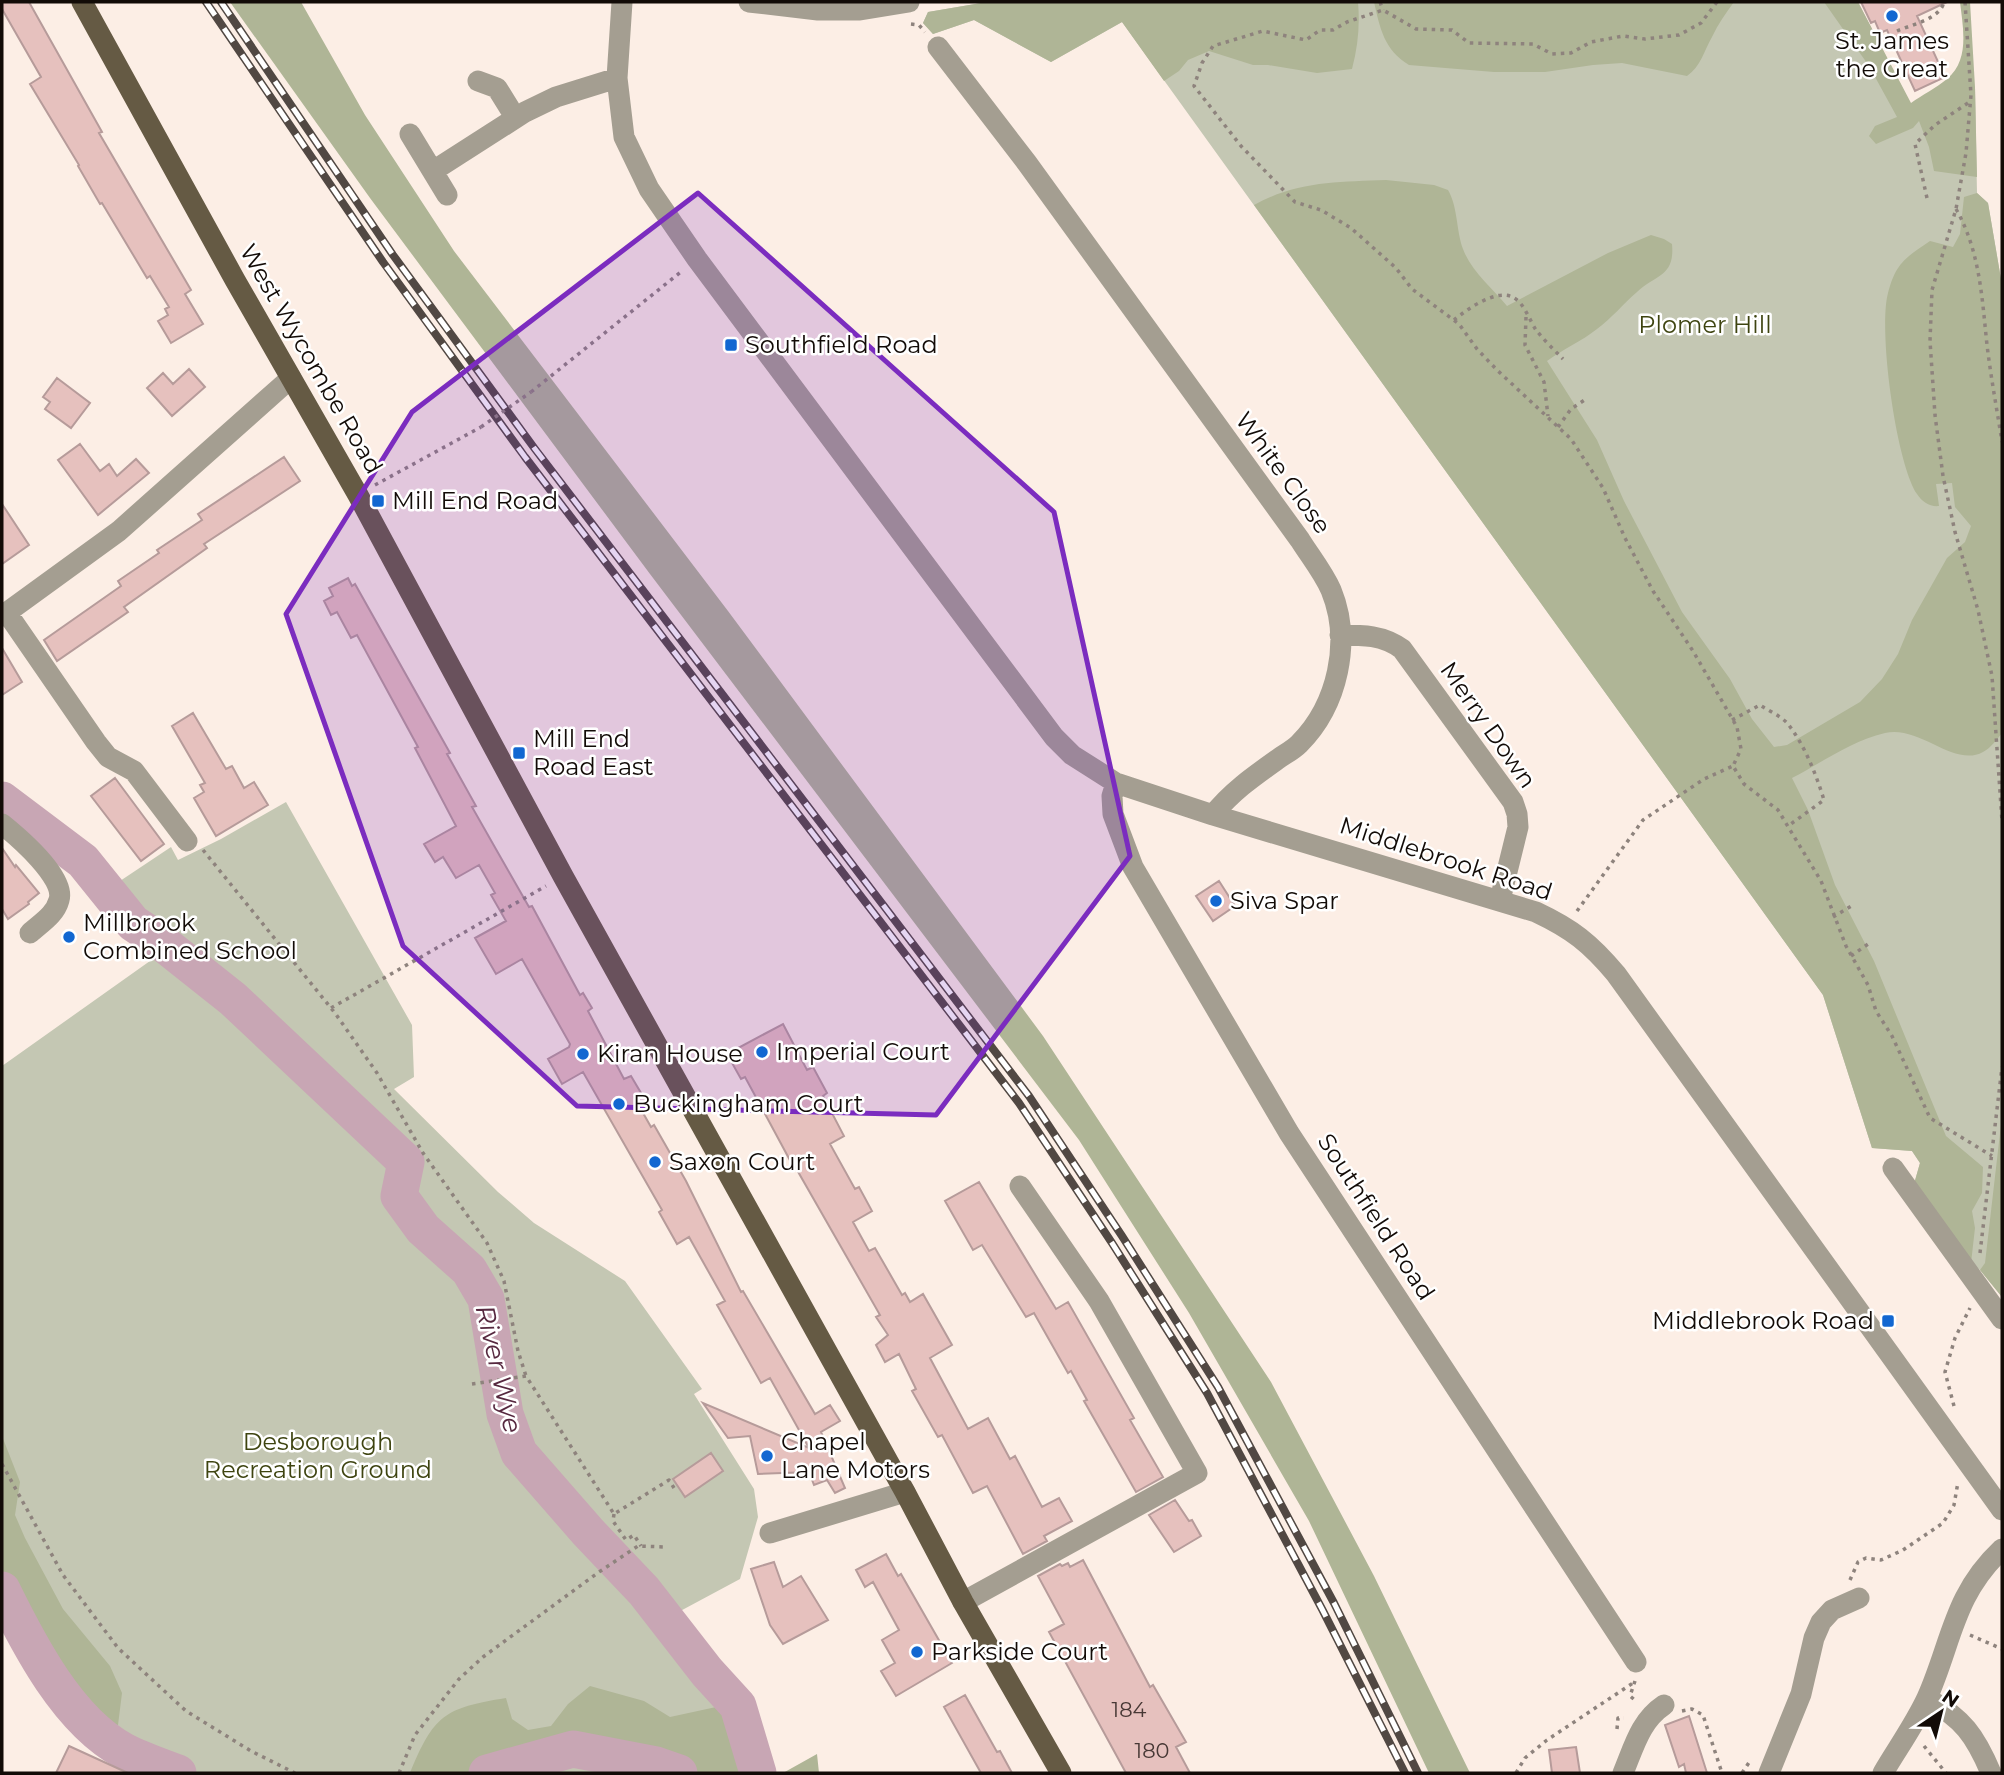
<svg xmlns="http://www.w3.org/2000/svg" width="2004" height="1775" font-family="Montserrat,sans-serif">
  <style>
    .green { fill: #c4c7b3 }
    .forest { fill: #afb596 }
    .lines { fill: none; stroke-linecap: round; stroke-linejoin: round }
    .river { stroke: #c8a6b4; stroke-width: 37 }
    .building { fill: #e6c1be; stroke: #b69b9a; stroke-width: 2 }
    .path { stroke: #8e837d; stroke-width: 3.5; stroke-dasharray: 3.5 5; stroke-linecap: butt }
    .minor { stroke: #a49e91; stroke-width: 21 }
    .major { stroke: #655a44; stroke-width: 21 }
    .rail-casing { stroke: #514843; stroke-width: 8 }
    .rail { stroke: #fff; stroke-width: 5; stroke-dasharray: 16; stroke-linecap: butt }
    .path-bridge { stroke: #8e837d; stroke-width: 3.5; stroke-dasharray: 3.5 5; stroke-linecap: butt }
    .marked { fill: #7b2cbf; fill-opacity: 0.2; stroke: #7b2cbf; stroke-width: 5; stroke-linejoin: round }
    .poi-dot { fill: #1267d1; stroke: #fff; stroke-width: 2.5 }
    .labels { text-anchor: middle; stroke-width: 5; stroke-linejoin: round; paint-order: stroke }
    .number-label { font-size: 21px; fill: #473835 }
    .poi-label { font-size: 24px; fill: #120b07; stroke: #fff; text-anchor: start }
    .park-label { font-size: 24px; fill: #3e4410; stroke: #fff }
    .street-label { font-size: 24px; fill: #120b07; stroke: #fff }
    .water-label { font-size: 26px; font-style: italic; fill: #56283f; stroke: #fff }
  </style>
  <rect width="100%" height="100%" fill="#fceee5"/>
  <path class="green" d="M 987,2 L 1858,2 L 1919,120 L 1975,87 L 1977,193 L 1988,203 L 2002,285 L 2002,1297 L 1980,1270 L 1971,1263 L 1914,1184 L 1920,1163 L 1912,1151 L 1872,1148 L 1823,995 L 1122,22 L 1051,62 L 974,20 L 933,34 L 923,23 L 928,12 Z
    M 286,802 L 412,1025 L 414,1077 L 394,1089 L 498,1192 L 534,1223 L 625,1281 L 702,1389 L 694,1394 L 754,1489 L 758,1517 L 740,1579 L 671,1616 L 630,1565 L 619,1571 L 730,1704 L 741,1733 L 750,1773 L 622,1743 L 479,1773 L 172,1773 C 147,1764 119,1755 97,1739 C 60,1712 24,1636 2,1594 L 2,1066 L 157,956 L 168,940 L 117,883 L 171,847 L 178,860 L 221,839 Z
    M 561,1764 L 585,1769 L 618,1764 L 635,1773 L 545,1773 L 551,1767 Z"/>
  <path class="forest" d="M 230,2 L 301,2 L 365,115 L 454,251 L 728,611 L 1043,1036 L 1271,1382 L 1374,1576 L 1470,1773 L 1429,1773 L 1309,1521 L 1189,1313 L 1079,1140 L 650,574 L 370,198 Z
    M 987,2 L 1358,2 C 1360,25 1358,46 1352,69 L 1317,73 L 1268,65 L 1253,65 L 1209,51 L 1188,60 L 1179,71 L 1164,81 L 1122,22 L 1051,62 L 974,20 L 933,34 L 923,23 L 928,12 Z
    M 1374,2 L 1734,2 C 1726,13 1718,24 1712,37 C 1704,51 1701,66 1687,76 L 1622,63 L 1593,65 L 1545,72 L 1494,72 L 1409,65 C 1384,50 1380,28 1374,2 Z
    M 1824,2 L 1858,2 L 1911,103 C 1922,95 1936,88 1947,79 C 1970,60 1963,28 1960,2 L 1970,2 L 1975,87 L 1977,177 L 1934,171 L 1929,147 L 1919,121 L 1913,128 L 1876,144 L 1869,136 L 1875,126 L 1897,117 L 1869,66 Z
    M 1386,180 L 1434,185 L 1448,190 C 1458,207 1456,230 1463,249 C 1471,271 1493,289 1507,306 L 1608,253 L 1651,235 L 1664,239 L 1672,244 C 1675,277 1656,274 1637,292 C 1623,304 1612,318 1597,329 C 1582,341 1563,349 1547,361 L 1597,440 L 1624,501 L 1682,612 L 1730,679 L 1752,719 L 1774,747 L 1787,745 L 1860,702 L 1882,679 L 1898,654 L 1912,620 L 1947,558 L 1965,542 L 1971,526 L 1955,507 L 1952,483 L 1936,484 L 1939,506 C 1930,507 1922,502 1917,494 C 1896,462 1878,330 1888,293 C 1896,263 1905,258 1930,241 L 1953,247 L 1960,234 L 1964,197 L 1977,193 L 1988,203 L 2002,285 L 2002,733 C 1997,739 1991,748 1983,752 C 1954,768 1920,725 1885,733 C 1851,741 1823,762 1792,778 L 1808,810 L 1835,885 L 1874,961 L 1946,1136 L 1983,1167 L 1982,1193 L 1972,1211 L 1975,1228 L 1971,1263 L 1914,1184 L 1920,1163 L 1912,1151 L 1872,1148 L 1823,995 L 1254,205 C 1297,181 1338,182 1386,180 Z
    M 2002,1116 L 2002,1297 L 1980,1270 L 1985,1263 Z
    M 2,1436 L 20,1482 L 15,1515 L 25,1538 L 63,1609 L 110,1666 L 122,1693 L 118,1725 L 93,1722 L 21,1622 L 2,1580 Z
    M 590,1686 L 644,1701 L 670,1717 L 730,1704 L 741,1733 L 750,1773 L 635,1773 L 618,1764 L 585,1769 L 561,1764 L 552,1767 L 545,1773 L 410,1773 C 434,1715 444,1708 506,1698 L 512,1719 L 528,1730 L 551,1726 L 568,1704 Z
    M 817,1754 L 819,1773 L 783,1773 Z"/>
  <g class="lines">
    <path class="river" d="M 2,800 L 83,861 L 133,923 L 160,941 L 233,999 L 406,1162 L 399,1196 L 423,1229 L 469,1270 L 486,1299 L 505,1414 L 519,1453 L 588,1532 L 644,1591 L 707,1672 L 738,1706 L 758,1773
      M 2,1590 C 29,1645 68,1721 124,1751 C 141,1760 160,1766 178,1773
      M 487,1773 L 573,1749 L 656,1765 L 679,1773"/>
  </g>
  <path class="building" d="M 2,2 L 29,2 L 102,132 L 99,133 L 191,290 L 185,294 L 203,324 L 171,343 L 158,321 L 168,315 L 165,309 L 169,307 L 150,276 L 147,278 L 102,203 L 100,204 L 78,166 L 79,165 L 30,84 L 41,77 L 2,9 Z
    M 1861,2 L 1947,2 L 1917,16 L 1945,77 L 1915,91 L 1887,30 L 1880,33 L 1875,21 L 1871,23 Z
    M 189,369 L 205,387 L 172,416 L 147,388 L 163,373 L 173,384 Z
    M 57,378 L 90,403 L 71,428 L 45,409 L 50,402 L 43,397 Z
    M 80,444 L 100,471 L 109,464 L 117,476 L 136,459 L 149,473 L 98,515 L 58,460 Z
    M 284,457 L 300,481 L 204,544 L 207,548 L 124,607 L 128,612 L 57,661 L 44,640 L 121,586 L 118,581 L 159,553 L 157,550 L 202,520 L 198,514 Z
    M 2,504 L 29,545 L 2,564 Z
    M 348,578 L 352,586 L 355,584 L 450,753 L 447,754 L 476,806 L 472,807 L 501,858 L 529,907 L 532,906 L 580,995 L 583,993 L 592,1008 L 588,1011 L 624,1079 L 631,1076 L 641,1093 L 634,1097 L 651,1127 L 654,1125 L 686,1181 L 741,1292 L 743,1291 L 815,1414 L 830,1405 L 840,1421 L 821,1432 L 845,1488 L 835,1493 L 827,1480 L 814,1485 L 809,1472 L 758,1474 L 750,1436 L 728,1438 L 703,1403 L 809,1448 L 770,1378 L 761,1383 L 717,1305 L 725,1301 L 689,1237 L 677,1244 L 659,1212 L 662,1210 L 583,1072 L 562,1084 L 548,1059 L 569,1047 L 570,1044 L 522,959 L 496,974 L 475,938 L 506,921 L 491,895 L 495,893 L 479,865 L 456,878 L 443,857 L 435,862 L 424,844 L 456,826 L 415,748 L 418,747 L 357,635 L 351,638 L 337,612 L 331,615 L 324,601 L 333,596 L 329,588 Z
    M 2,648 L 22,682 L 2,695 Z
    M 193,713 L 226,769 L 232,766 L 244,788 L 254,782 L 268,805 L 216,836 L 194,798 L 204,792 L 200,785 L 205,783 L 172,726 Z
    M 115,778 L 164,844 L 141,861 L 91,796 Z
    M 2,848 L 15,867 L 16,865 L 39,893 L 28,902 L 29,904 L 8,919 L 2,909 Z
    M 1219,881 L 1235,906 L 1213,921 L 1196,896 Z
    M 783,1024 L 807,1070 L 813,1067 L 827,1093 L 823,1096 L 844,1136 L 830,1144 L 855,1189 L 859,1187 L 872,1211 L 853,1222 L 869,1251 L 875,1248 L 902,1295 L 905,1293 L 910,1302 L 923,1294 L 952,1345 L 930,1358 L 968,1429 L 988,1418 L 1010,1459 L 1015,1456 L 1042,1507 L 1059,1498 L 1072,1521 L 1044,1536 L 1047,1541 L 1023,1554 L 987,1486 L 973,1493 L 942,1435 L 938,1437 L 912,1391 L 916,1389 L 899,1354 L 885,1362 L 876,1345 L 888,1335 L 876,1317 L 880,1315 L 793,1163 L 792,1164 L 745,1077 L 741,1079 L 727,1054 Z
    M 979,1182 L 1056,1309 L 1068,1302 L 1134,1418 L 1130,1420 L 1163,1477 L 1136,1492 L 1084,1401 L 1087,1400 L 1071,1371 L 1068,1373 L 1034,1313 L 1026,1317 L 982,1245 L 973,1250 L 945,1201 Z
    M 711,1453 L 723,1471 L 685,1497 L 673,1479 Z
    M 1175,1500 L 1189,1521 L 1192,1520 L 1201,1536 L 1174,1552 L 1149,1515 Z
    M 886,1554 L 898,1576 L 901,1574 L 952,1663 L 896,1696 L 881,1671 L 895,1663 L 882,1640 L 899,1630 L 873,1582 L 865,1587 L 856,1570 Z
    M 1083,1560 L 1150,1687 L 1153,1685 L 1186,1742 L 1176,1747 L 1190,1773 L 1126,1773 L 1049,1632 L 1064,1624 L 1038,1576 L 1060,1564 L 1062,1566 L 1068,1563 L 1070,1567 Z
    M 774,1562 L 783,1587 L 801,1576 L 828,1620 L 783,1644 L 770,1625 L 751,1569 Z
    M 965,1695 L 997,1752 L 1000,1751 L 1012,1773 L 981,1773 L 944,1707 Z
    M 1689,1716 L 1707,1773 L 1686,1773 L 1684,1764 L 1679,1767 L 1665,1725 Z
    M 69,1746 L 128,1773 L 56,1773 Z
    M 1576,1747 L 1580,1773 L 1552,1773 L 1549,1750 Z"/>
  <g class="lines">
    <path class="path" d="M 1380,2 L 1383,10
      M 1717,2 L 1701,23 L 1679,35 L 1645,39 L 1623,36 L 1591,42 L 1571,53 L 1552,54 L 1533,44 L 1469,43 L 1452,30 L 1416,29 L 1383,10 L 1347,22 L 1333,30 L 1320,30 L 1306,40 L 1263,31 L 1213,46 L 1202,63 L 1194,86 L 1241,146 L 1295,202 L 1321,210 L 1351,228 L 1396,268 L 1412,289 L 1459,324 L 1477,349 L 1497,370 L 1571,439 L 1603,488 L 1625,538 L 1653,591 L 1693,651 L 1737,727 L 1741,749 L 1733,766 L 1744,784 L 1778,810 L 1821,881 L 1846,946 L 1868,985 L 1876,1011 L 1892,1036 L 1930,1118 L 1992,1156
      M 1965,2 L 1971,95 L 1966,153 L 1956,209 L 1932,290 L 1930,341 L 1935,415 L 1943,476 L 1955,532 L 1978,610 L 1992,676 L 2002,821
      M 911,24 L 919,25 L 925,32
      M 1897,31 C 1913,24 1940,19 1944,2
      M 1927,198 L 1915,144 L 1935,125 L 1971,101
      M 1956,209 C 1980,251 1982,298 1987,345 C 1991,378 1997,410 2002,442
      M 1526,317 L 1525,345 L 1544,382 L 1548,416
      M 1454,320 C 1466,310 1498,287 1514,298 C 1524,303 1530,321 1536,330 C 1544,340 1554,350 1563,359
      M 531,392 L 682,271
      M 1558,427 L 1571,409 L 1586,399
      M 375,485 L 481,427
      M 1732,720 L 1760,705 C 1769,711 1781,716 1788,724 C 1805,746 1816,774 1824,800 L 1788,826
      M 203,850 L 335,1013 L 377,1073 L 423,1153 L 487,1243 L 504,1281 L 518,1351 L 526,1376
      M 1577,911 L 1643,820 L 1704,779 L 1733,766
      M 1833,917 L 1853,905
      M 1851,956 L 1871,942
      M 331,1008 L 546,886
      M 1980,1253 L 2002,1067
      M 472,1384 L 526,1376 L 614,1514 L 669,1480 L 674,1488
      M 1954,1406 L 1945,1372 L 1955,1338 L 1970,1308
      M 2,1464 L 63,1575 L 118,1648 L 186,1711 L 251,1751 L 295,1773
      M 614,1514 L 613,1521 L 626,1540 L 634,1535 L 641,1546
      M 1850,1580 L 1858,1562 L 1866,1558 L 1881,1560 L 1903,1550 L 1943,1523 L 1954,1505 L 1958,1482
      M 1970,1635 L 2002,1649
      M 1635,1681 L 1630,1696 L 1636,1701
      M 1682,1711 L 1692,1709 L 1703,1715 L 1722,1773
      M 1617,1729 L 1618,1718 L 1624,1718
      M 1924,1746 L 1946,1773
      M 399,1773 L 415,1735 L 459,1679 L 483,1657 L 599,1572 L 638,1546 L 665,1547
      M 1516,1773 L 1525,1758 L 1547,1740 L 1633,1683
      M 1742,1773 L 1750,1761"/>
    <path class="minor" d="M 622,2 L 617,78 L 624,137 L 649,189 L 697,259 L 1054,737 L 1072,755 L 1116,783 L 1213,815 L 1536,912 C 1572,929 1590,943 1616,974 L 2002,1510
      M 749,2 L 818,10 L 860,10 L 909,2
      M 938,47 L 1027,163 L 1300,540 C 1310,556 1323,572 1331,590 C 1352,641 1338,705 1299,744 C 1293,750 1285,754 1278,759 C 1254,776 1231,792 1213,815
      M 478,81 L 497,88 L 515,117
      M 410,134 L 447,195
      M 433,171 L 525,112 L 556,97 L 617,78
      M 7,613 L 96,742 L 108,757 L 134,771 L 187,841
      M 2,616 L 119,531 L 291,378
      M 1340,635 C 1363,635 1383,635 1402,649 L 1513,802 L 1517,814 L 1518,827 L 1500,900
      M 1116,783 L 1112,796 L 1113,814 L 1133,867 L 1289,1133 L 1636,1662
      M 2,824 C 18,837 66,878 59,900 C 55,915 41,923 30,933
      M 1893,1168 L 2002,1319
      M 770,1533 L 905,1492
      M 963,1602 L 1197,1473 L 1099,1301 L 1020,1186
      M 1927,1698 C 1963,1719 1975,1735 1991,1773
      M 1623,1773 C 1634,1747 1640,1721 1664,1705
      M 1769,1773 L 1801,1694 L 1814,1638 L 1821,1622 L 1832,1610 L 1859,1598
      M 1883,1773 C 1897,1749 1915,1724 1927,1698 C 1952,1642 1953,1595 2002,1549"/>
    <path class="major" d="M 82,2 L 235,280 L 358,495 L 563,876 L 905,1492 L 963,1602 L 1061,1773"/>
    <g class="rail-casing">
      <path id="rail" d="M 206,2 L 383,262 L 525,457 L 1019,1103 L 1112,1243 L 1207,1393 L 1322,1609 L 1405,1773
        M 221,2 L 393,255 L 535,449 L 1029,1096 L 1122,1236 L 1218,1387 L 1334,1603 L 1418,1773"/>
    </g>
    <use href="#rail" class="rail"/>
    <path class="path-bridge" d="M 481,427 L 531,392"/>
  </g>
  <path class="marked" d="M 698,193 L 1054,512 L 1130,856 L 936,1115 L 577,1106 L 403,946 L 286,614 L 412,412 Z"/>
  <g class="poi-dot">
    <circle cx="1892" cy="16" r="7"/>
    <rect x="724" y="338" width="14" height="14" rx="3.5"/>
    <rect x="371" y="494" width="14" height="14" rx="3.5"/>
    <rect x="512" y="746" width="14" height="14" rx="3.5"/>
    <circle cx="1216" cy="901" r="7"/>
    <circle cx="69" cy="937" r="7"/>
    <circle cx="762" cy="1052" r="7"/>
    <circle cx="583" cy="1054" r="7"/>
    <circle cx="619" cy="1104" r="7"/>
    <circle cx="655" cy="1162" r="7"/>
    <rect x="1881" y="1314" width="14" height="14" rx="3.5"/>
    <circle cx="767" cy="1456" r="7"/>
    <circle cx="917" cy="1652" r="7"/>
  </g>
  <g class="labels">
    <g class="number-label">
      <text x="1129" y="1717">184</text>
      <text x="1152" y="1758">180</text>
    </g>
    <g class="poi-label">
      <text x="1892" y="49" text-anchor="middle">St. James<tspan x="1892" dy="28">the Great</tspan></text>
      <text x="745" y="353">Southfield Road</text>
      <text x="392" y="509">Mill End Road</text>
      <text x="533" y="747">Mill End<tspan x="533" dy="28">Road East</tspan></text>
      <text x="1230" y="909">Siva Spar</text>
      <text x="83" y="931">Millbrook<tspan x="83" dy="28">Combined School</tspan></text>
      <text x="776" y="1060">Imperial Court</text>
      <text x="597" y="1062">Kiran House</text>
      <text x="633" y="1112">Buckingham Court</text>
      <text x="669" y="1170">Saxon Court</text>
      <text x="1874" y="1329" text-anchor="end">Middlebrook Road</text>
      <text x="781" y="1450">Chapel<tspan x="781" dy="28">Lane Motors</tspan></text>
      <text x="931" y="1660">Parkside Court</text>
    </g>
    <g class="park-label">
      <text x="1705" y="333">Plomer Hill</text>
      <text x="318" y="1450">Desborough<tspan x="318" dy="28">Recreation Ground</tspan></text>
    </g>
    <g class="street-label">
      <text transform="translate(311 359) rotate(60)" y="8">West Wycombe Road</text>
      <text transform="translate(1283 473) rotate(54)" y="8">White Close</text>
      <text transform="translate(1488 725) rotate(55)" y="8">Merry Down</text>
      <text transform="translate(1446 859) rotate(18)" y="8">Middlebrook Road</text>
      <text transform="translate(1376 1217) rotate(57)" y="8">Southfield Road</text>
    </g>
    <g class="water-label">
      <text transform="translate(499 1369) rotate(77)" y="9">River Wye</text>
    </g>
  </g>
  <rect width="2004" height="1775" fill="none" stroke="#120b07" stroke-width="7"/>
  <g transform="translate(1941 1712) rotate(35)" stroke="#ffffff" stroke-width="5" paint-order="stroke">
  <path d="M0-5L12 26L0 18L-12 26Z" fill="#120b07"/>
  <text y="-10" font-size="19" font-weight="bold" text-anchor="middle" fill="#120b07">N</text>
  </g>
</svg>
